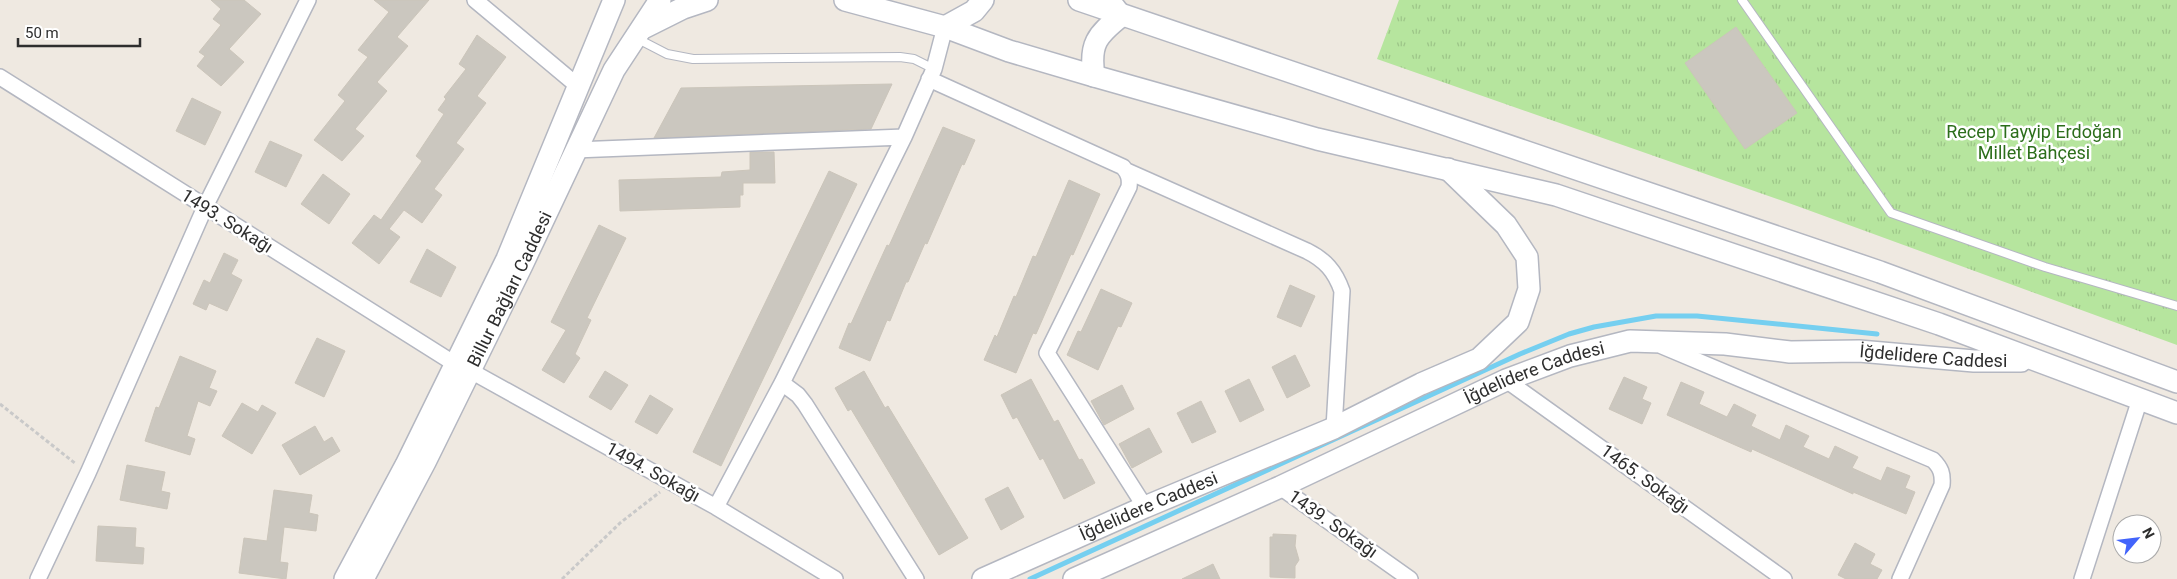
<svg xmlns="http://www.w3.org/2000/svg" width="2177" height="579" font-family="Roboto,sans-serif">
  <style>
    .park { fill: url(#park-tufts) }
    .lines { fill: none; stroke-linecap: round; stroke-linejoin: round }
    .stream { stroke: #75cff0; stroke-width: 5 }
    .building { fill: #cbc7bf; stroke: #cbc5ba }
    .lane-casing { stroke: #b4b7c1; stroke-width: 10 }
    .street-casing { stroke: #b4b7c1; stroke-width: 18 }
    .secondary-casing { stroke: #b4b7c1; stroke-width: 24 }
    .path { stroke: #c9c9c9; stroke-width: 3; stroke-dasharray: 4 2.5; stroke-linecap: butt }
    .lane { stroke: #fff; stroke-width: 8 }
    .street { stroke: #fff; stroke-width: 15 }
    .secondary { stroke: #fff; stroke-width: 21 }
    .labels { text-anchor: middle; stroke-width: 5; stroke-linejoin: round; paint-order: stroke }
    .park-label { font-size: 18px; fill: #2c6e1b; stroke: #fff }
    .street-label { font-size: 18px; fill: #2e2e2e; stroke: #fff }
  </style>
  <defs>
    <pattern id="park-tufts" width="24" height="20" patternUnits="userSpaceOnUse" patternTransform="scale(1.25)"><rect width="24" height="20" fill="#b6e59e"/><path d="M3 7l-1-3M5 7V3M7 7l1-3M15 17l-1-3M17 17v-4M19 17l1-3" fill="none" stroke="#9dc588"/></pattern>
  </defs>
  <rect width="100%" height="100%" fill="#efe9e1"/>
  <path class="park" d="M 1399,0 L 2177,0 L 2177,345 L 1797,206 L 1377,59 Z"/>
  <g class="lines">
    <path class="stream" d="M 1030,579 L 1520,354 L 1569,334 L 1594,327 L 1656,316 L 1697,316 L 1877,334"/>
  </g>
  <path class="building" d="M 211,0 L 244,0 L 261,14 L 229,49 L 244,62 L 221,86 L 197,66 L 205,56 L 199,52 L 221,25 L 213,19 L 221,9 Z
    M 374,0 L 429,0 L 397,37 L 408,46 L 377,82 L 387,91 L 355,129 L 364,136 L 342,161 L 314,140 L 345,101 L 338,95 L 368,57 L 358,50 L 389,12 Z
    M 1736,27 L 1797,113 L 1745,149 L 1685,63 Z
    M 477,35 L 506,57 L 477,96 L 486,103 L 456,143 L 464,149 L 434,189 L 442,195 L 422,223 L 404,210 L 389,229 L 400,237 L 379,264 L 352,243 L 374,215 L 381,220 L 422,161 L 416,156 L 444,114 L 438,110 L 446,99 L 444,97 L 466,69 L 459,64 Z
    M 892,84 L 871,129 L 654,138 L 681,88 Z
    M 192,98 L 221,112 L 205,145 L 176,131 Z
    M 943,127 L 975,140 L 964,165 L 962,164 L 927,244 L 925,243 L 908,282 L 906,282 L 890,321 L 887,320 L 870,361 L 839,348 L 849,323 L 851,324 L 887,245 L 889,246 Z
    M 270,141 L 302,155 L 286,187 L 255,172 Z
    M 750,152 L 774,152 L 775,183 L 743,183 L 743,195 L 740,195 L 740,207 L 620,211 L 619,180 L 721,177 L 722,172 L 750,170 Z
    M 829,171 L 857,184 L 721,466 L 693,452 Z
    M 323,174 L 350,194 L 329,224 L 301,204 Z
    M 1069,180 L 1100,194 L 1073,255 L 1071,254 L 1036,334 L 1033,333 L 1016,373 L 984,360 L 995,335 L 997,337 L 1014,296 L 1016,297 L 1033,256 L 1036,257 Z
    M 599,225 L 626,238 L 587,318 L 591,320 L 575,354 L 580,358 L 564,383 L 542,370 L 566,330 L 551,322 Z
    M 427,249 L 456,267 L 441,297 L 410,282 Z
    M 224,253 L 238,260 L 231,274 L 242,280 L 227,311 L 209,303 L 206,310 L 193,304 L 204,280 L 210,283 Z
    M 1290,285 L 1315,296 L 1301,327 L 1277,317 Z
    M 1101,289 L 1132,303 L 1121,327 L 1118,326 L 1098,370 L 1067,355 L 1078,331 L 1081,332 Z
    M 317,338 L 345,351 L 324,397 L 295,383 Z
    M 1295,355 L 1310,386 L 1287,398 L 1272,367 Z
    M 180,356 L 216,371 L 209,388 L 217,391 L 210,406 L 198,401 L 187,436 L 195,439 L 190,455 L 145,441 L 156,407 L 159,408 Z
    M 605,371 L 628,385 L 611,410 L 589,397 Z
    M 864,371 L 885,408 L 888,406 L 968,538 L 939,555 L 851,409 L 848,411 L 835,388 Z
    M 1624,377 L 1647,387 L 1642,399 L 1651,403 L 1642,424 L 1609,409 Z
    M 1031,379 L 1054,422 L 1058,420 L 1079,460 L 1082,459 L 1095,483 L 1064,499 L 1043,458 L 1040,460 L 1017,417 L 1013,419 L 1001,395 Z
    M 1249,379 L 1264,410 L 1240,422 L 1225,391 Z
    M 1681,382 L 1704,392 L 1699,404 L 1727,417 L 1734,404 L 1756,415 L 1751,426 L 1780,440 L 1786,425 L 1809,436 L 1803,447 L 1829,459 L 1835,446 L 1858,457 L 1852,468 L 1881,481 L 1887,467 L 1910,476 L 1905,488 L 1915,492 L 1906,514 L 1853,492 L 1853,494 L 1752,449 L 1751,452 L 1667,415 Z
    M 1122,385 L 1134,409 L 1104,425 L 1091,401 Z
    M 650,395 L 673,409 L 657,434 L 635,422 Z
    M 1201,401 L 1216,432 L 1192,443 L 1177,413 Z
    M 242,403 L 258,412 L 262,405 L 276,413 L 252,454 L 222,436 Z
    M 315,426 L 324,442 L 332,437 L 340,451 L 300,475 L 282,445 Z
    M 1149,428 L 1162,452 L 1132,468 L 1119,444 Z
    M 127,465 L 165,472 L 161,491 L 170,493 L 167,509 L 120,500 Z
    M 1008,487 L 1024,517 L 1001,530 L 985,499 Z
    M 274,490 L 312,495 L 309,513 L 318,515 L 316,531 L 284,527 L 280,562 L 288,563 L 286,579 L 239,573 L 244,538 L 267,541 Z
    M 98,526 L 136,528 L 135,547 L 144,548 L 143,564 L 96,561 Z
    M 1273,534 L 1296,535 L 1295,546 L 1299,560 L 1295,566 L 1295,578 L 1270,577 L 1270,537 L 1273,537 Z
    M 1855,543 L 1875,554 L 1870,564 L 1882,570 L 1877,579 L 1846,579 L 1838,575 Z
    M 1213,564 L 1220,579 L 1182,579 Z"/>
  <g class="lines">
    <g class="lane-casing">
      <path id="lane" d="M 1742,0 L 1891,213 L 2045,267 L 2177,306
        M 636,38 L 667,54 L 693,59 L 900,57 L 914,59 L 934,69"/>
    </g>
    <g class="street-casing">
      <path id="street" d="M 475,0 L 579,87
        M 0,77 L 455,364
        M 929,79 L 1123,167 C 1129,174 1130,179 1129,187 L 1047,353 L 1145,507
        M 575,150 L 904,137
        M 1127,171 L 1307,251 C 1325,260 1335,271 1342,291 L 1334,428
        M 1662,346 L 1933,460 C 1941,468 1943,474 1942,485 L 1900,579
        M 469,370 L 716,507 L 835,579
        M 1506,380 L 1784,579
        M 782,383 L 798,395 L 805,404 L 916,579
        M 1280,487 L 1410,579
        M 716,507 L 782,383 L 904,137 L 934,69 L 945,27
        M 38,579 L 88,473 L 205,207 L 308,0
        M 2082,579 L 2140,399"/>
    </g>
    <g class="secondary-casing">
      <g id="secondary">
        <path d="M 845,0 L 945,27 L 1009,51 L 1094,76 L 1317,139 L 1556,195 L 1939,324 L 2177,413"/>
        <path d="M 1079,0 L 1880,272 L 2177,382"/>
        <path d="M 945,27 L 974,11 L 983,0"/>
        <path d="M 643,28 L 683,8 L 707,0"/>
        <path d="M 1094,76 C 1089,44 1097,35 1121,16 L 1115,8"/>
        <path d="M 345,579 L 406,465 L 507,259 L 614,0"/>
        <path id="s1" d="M 363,579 L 425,462 L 522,265 L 614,70 L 660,0"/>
        <path id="s2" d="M 983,579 L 1145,507 L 1334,428 L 1421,384 L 1479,359 L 1518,322 L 1529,289 L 1527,257 L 1506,225 L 1448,169"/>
        <path id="s3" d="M 1074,579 L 1280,487 L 1506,380 L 1570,356 L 1630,341 L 1725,344 L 1790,352 L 1859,351 L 1974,361 L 2021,361"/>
      </g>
    </g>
    <path class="path" d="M 0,404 L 76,464
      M 562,579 L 620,523 L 660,492"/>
    <use href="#lane" class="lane"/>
    <use href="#street" class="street"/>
    <use href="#secondary" class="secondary"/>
  </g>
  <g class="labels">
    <g class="park-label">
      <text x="2034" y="138">Recep Tayyip Erdoğan<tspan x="2034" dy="21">Millet Bahçesi</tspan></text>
    </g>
    <g class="street-label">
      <text transform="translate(227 221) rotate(32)" y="6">1493. Sokağı</text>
      <text dy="6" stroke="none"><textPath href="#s1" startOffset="325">Billur Bağları Caddesi</textPath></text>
      <text dy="6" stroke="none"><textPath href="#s3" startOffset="910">İğdelidere Caddesi</textPath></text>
      <text dy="6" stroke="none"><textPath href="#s3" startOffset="505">İğdelidere Caddesi</textPath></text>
      <text transform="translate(653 472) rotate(29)" y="6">1494. Sokağı</text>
      <text transform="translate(1645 479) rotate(36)" y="6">1465. Sokağı</text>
      <text dy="6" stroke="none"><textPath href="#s2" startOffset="181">İğdelidere Caddesi</textPath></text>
      <text transform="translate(1333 524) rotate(35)" y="6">1439. Sokağı</text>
    </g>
  </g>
  <g transform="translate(2137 539) rotate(62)"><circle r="24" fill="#ffffff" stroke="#ababab"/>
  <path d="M0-4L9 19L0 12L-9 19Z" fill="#4264fb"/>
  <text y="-8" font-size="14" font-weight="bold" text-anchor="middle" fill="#2e2e2e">N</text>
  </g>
  <path d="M18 38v8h122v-8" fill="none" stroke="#2e2e2e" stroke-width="2.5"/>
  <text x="25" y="38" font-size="15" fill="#2e2e2e" stroke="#ffffff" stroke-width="4" paint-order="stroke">50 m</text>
</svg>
